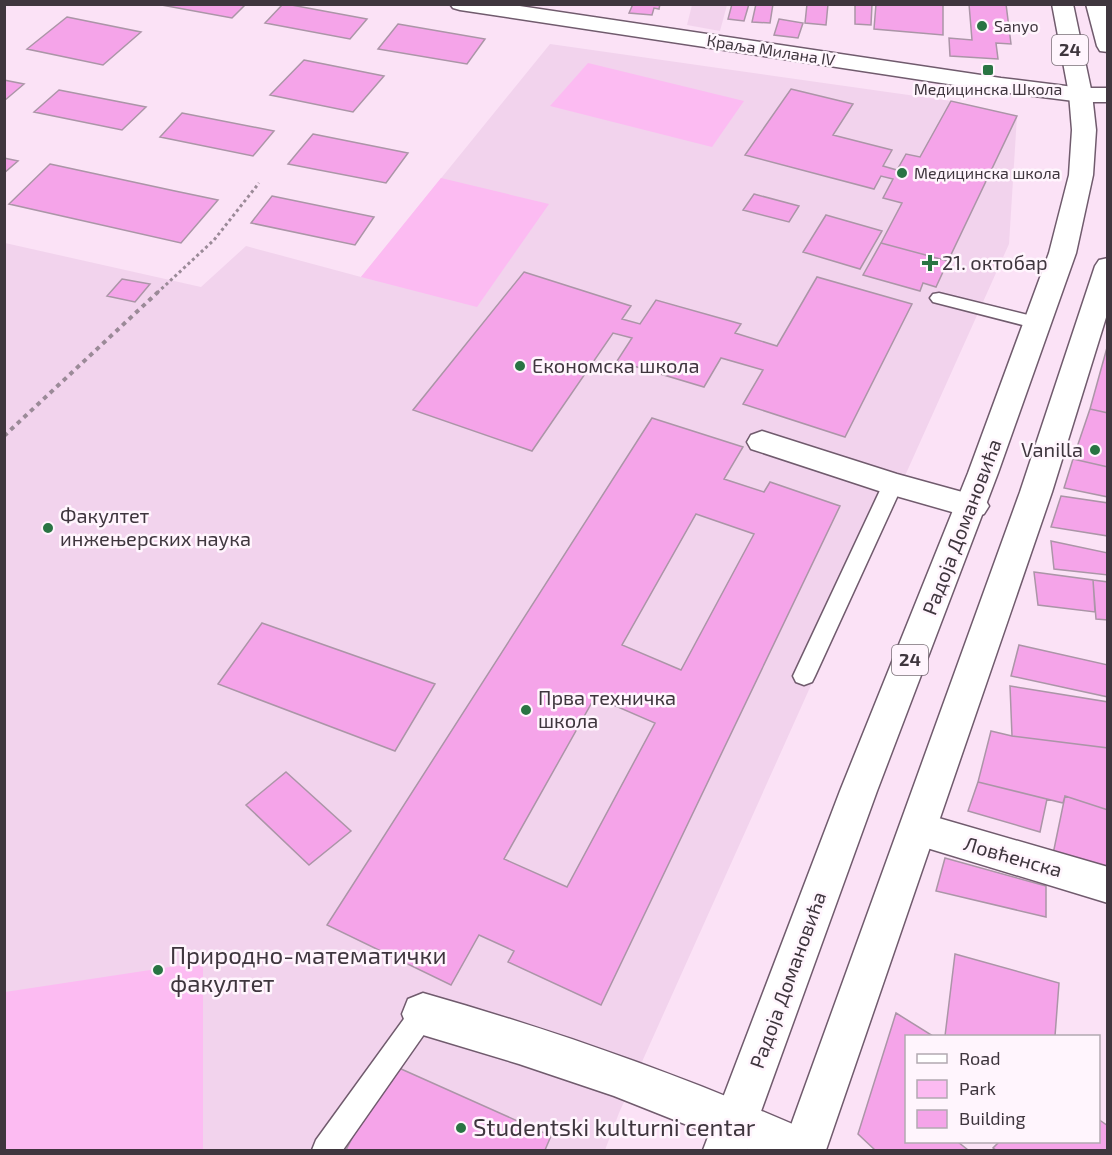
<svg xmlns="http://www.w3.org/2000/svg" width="1112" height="1155" font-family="'Exo 2',sans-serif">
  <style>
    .built { fill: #f2d3ed }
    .green { fill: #fcbbf2 }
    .building { fill: #f5a4e9; stroke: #ab95a7; stroke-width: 1.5; fill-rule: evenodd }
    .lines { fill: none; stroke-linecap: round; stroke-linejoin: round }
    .lane-casing { stroke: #705b6d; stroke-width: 3 }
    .street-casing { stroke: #705b6d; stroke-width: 3 }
    .secondary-casing { stroke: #705b6d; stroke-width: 3 }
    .primary-casing { stroke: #705b6d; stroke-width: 3 }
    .path-far1 { stroke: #9b8a98; stroke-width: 3; stroke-dasharray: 3 3; stroke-linecap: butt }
    .path { stroke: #9b8a98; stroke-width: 4; stroke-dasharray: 4.5 4.5; stroke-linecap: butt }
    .lane { fill: #fff; fill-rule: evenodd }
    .street { fill: #fff; fill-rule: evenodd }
    .secondary { fill: #fff; fill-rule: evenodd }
    .primary { fill: #fff; fill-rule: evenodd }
    .poi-dot { fill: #297443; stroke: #fff5fd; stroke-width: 2 }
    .labels { text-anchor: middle; stroke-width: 5; stroke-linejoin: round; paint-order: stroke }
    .far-poi-label { font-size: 16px; fill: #3f363e; stroke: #fff5fd; text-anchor: start }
    .far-street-label { font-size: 16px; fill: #3f363e; stroke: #fff5fd }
    .shield { fill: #fff5fd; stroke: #796f77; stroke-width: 1.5 }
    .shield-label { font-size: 18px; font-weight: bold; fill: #3f363e }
    .poi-label { font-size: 20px; fill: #3f363e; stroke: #fff5fd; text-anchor: start }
    .street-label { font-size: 20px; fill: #3f363e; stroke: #fff5fd }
    .near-poi-label { font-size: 24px; fill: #3f363e; stroke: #fff5fd; text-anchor: start }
  </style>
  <rect width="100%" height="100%" fill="#fbe2f6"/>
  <path class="built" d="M 692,5 L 727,5 L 720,31 L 687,25 Z
    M 550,44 L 951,101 L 1017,116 L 1009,244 L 619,1113 L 605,1150 L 5,1150 L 5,243 L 201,287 L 246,246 L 361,277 Z"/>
  <path class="green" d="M 588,63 L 744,101 L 712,147 L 550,106 Z
    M 441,178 L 549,204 L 477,307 L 361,277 Z
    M 203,962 L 203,1150 L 5,1150 L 5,992 Z"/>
  <path class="building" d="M 156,4 L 246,4 L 232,18 Z
    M 283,4 L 286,4 L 367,19 L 350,39 L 265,23 Z
    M 633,4 L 660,4 L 659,9 L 654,8 L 652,15 L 629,13 Z
    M 732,4 L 749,4 L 744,21 L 728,19 Z
    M 756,4 L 773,4 L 770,23 L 752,22 Z
    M 807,4 L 828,4 L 826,25 L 805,23 Z
    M 855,4 L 872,4 L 871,25 L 855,24 Z
    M 876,4 L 943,4 L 943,35 L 874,29 Z
    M 969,4 L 1006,4 L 1011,44 L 996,43 L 998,59 L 950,56 L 949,38 L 972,40 Z
    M 67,17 L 141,32 L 103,65 L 27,49 Z
    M 779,19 L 803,23 L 798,38 L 774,35 Z
    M 398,24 L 485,39 L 467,64 L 378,49 Z
    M 304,60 L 384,76 L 353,112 L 270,95 Z
    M 4,80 L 24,84 L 4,101 Z
    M 791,89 L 853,104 L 833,135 L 892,150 L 883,166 L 897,170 L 906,154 L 920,157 L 951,101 L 1017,116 L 948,261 L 881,243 L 902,203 L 883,198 L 893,179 L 881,176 L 874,189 L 745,155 Z
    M 59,90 L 146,107 L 122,130 L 34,112 Z
    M 182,113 L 274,131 L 253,156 L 160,137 Z
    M 313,134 L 408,153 L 386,183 L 288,164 Z
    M 4,158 L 18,161 L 4,173 Z
    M 50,164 L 175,191 L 218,200 L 181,243 L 9,204 Z
    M 754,194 L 799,206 L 789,222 L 743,210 Z
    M 272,196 L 374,217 L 355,245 L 251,223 Z
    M 826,215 L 882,231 L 860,269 L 803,252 Z
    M 881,243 L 948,261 L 936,287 L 923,283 L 920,291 L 863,275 Z
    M 524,272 L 631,306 L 622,319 L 640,324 L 656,300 L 741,324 L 735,333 L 777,346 L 817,277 L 912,304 L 845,437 L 743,404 L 763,370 L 721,358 L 704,387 L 617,361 L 632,338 L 613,333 L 532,451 L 413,410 Z
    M 122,279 L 150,284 L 135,302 L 107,296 Z
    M 1108,344 L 1108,413 L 1090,409 Z
    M 1090,409 L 1108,413 L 1108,467 L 1073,459 Z
    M 652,418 L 743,447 L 724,479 L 764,492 L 770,482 L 840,506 L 601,1005 L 508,962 L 514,951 L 479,935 L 451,985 L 327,925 ZM 696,514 L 754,534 L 681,670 L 622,645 ZM 595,697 L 655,723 L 567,887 L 504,859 Z
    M 1073,459 L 1108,467 L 1108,497 L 1064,488 Z
    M 1061,496 L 1108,503 L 1108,536 L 1051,527 Z
    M 1051,541 L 1108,553 L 1108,575 L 1054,569 Z
    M 1034,572 L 1093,580 L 1095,612 L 1038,605 Z
    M 1093,580 L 1108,582 L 1108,620 L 1096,619 Z
    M 262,623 L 435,684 L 395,751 L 218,684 Z
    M 1019,645 L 1108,665 L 1108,697 L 1011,676 Z
    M 1010,686 L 1108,702 L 1108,748 L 1012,736 Z
    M 991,731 L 1012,736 L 1108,748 L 1108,810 L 1065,796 L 1063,803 L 978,782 Z
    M 286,772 L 351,831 L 309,865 L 246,805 Z
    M 978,782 L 1047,799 L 1040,832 L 968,811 Z
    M 1065,796 L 1108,810 L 1108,869 L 1053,854 Z
    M 945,858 L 1046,886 L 1046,917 L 936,891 Z
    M 955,954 L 1059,983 L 1055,1036 L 945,1036 Z
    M 896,1013 L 933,1036 L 906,1036 L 906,1142 L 958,1142 L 968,1150 L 875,1150 L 858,1134 Z
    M 390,1064 L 551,1136 L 545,1150 L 346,1150 Z
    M 1098,1119 L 1108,1126 L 1108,1150 L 996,1150 L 993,1148 L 999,1142 L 1098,1142 Z"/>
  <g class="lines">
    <g class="lane-casing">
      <path id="lane" d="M 939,293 L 1044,319 L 1047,323 L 1044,327 L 1038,329 L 933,302 L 930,298 L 933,294 Z
        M 893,477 L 900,479 L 903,484 L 815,676 L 812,682 L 804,685 L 796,682 L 793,676 L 883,484 L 886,479 Z
        M 423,1001 L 432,1005 L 436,1014 L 432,1023 L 343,1150 L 312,1150 L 316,1140 L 414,1005 Z"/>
    </g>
    <g class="street-casing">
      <path id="street" d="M 762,431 L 897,474 L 984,498 L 989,506 L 984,514 L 973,518 L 882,492 L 751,449 L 747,442 L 751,435 Z
        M 918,812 L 1108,867 L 1108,903 L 904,841 L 899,829 L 904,817 Z
        M 423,993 C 557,1031 687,1077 815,1134 L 821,1150 L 750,1150 L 614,1096 L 519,1064 L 423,1035 L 408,1029 L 402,1014 L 408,999 Z"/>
    </g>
    <g class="secondary-casing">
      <path id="secondary" d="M 450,4 L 506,4 L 1001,78 L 1082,88 L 1108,88 L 1108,102 L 1082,102 L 1001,92 L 460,10 L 453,8 Z"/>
    </g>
    <g class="primary-casing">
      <path id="primary" d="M 1052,4 L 1073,4 L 1092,94 L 1096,130 L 1093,175 L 1076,253 L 998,473 L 877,791 L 747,1150 L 703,1150 L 840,791 L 968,473 L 1049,253 L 1069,175 L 1072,130 L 1069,94 Z
        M 1086,4 L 1107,4 L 1108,52 L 1100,51 L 1097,46 Z
        M 1108,258 L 1108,311 L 1052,492 L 826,1150 L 782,1150 L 1020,492 L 1095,266 L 1099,260 Z"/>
    </g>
    <path class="path-far1" d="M 157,293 L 214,240 L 259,183"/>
    <path class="path" d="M 4,436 L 158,292"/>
    <use href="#lane" class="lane"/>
    <use href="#street" class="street"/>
    <use href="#secondary" class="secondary"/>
    <use href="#primary" class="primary"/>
  </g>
  <g class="poi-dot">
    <circle cx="982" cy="26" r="6"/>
    <rect x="982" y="64" width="12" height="12" rx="3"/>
    <circle cx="902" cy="173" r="6"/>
    <path d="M927 254h6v6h6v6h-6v6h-6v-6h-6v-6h6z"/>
    <circle cx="520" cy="366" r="6"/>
    <circle cx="1095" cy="450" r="6"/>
    <circle cx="48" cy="528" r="6"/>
    <circle cx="526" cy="710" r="6"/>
    <circle cx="158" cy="970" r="6"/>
    <circle cx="461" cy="1128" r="6"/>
  </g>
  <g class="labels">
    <g class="far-poi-label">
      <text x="994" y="32">Sanyo</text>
      <text x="988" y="95" text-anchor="middle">Медицинска Школа</text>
      <text x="914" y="179">Медицинска школа</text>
    </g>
    <g class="far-street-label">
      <text transform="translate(771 50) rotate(9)" y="6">Краља Милана IV</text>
    </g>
    <g class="shield">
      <rect x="1052" y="35" width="36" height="30" rx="4.5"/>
      <rect x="892" y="645" width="36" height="30" rx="4.5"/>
    </g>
    <g class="shield-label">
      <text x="1070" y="56">24</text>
      <text x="910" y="666">24</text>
    </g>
    <g class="poi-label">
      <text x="942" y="270">21. октобар</text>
      <text x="532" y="373">Економска школа</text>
      <text x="1083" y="457" text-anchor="end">Vanilla</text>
      <text x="60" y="523">Факултет<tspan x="60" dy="23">инжењерских наука</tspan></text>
      <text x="538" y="705">Прва техничка<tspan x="538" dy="23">школа</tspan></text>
    </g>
    <g class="street-label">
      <text transform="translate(962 527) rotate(-69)" y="7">Радоја Домановића</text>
      <text transform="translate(1013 857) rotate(16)" y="7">Ловћенска</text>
      <text transform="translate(788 980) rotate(-70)" y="7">Радоја Домановића</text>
    </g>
    <g class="near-poi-label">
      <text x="170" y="964">Природно-математички<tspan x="170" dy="28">факултет</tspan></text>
      <text x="473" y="1136">Studentski kulturni centar</text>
    </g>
  </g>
  <rect width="1112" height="1155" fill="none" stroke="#3f363e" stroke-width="12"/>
  <rect x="905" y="1035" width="195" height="108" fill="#fff5fd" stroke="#b2a9b1" stroke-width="1.5"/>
  <rect x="917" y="1054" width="30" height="9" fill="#ffffff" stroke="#b2a9b1" stroke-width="1.5"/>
  <text x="959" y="1065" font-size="18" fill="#3f363e">Road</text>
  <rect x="917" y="1080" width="30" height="18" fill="#fcbbf2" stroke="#b2a9b1" stroke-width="1.5"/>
  <text x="959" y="1095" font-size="18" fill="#3f363e">Park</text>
  <rect x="917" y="1110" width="30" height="18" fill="#f5a4e9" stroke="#b2a9b1" stroke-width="1.5"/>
  <text x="959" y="1125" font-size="18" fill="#3f363e">Building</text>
</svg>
